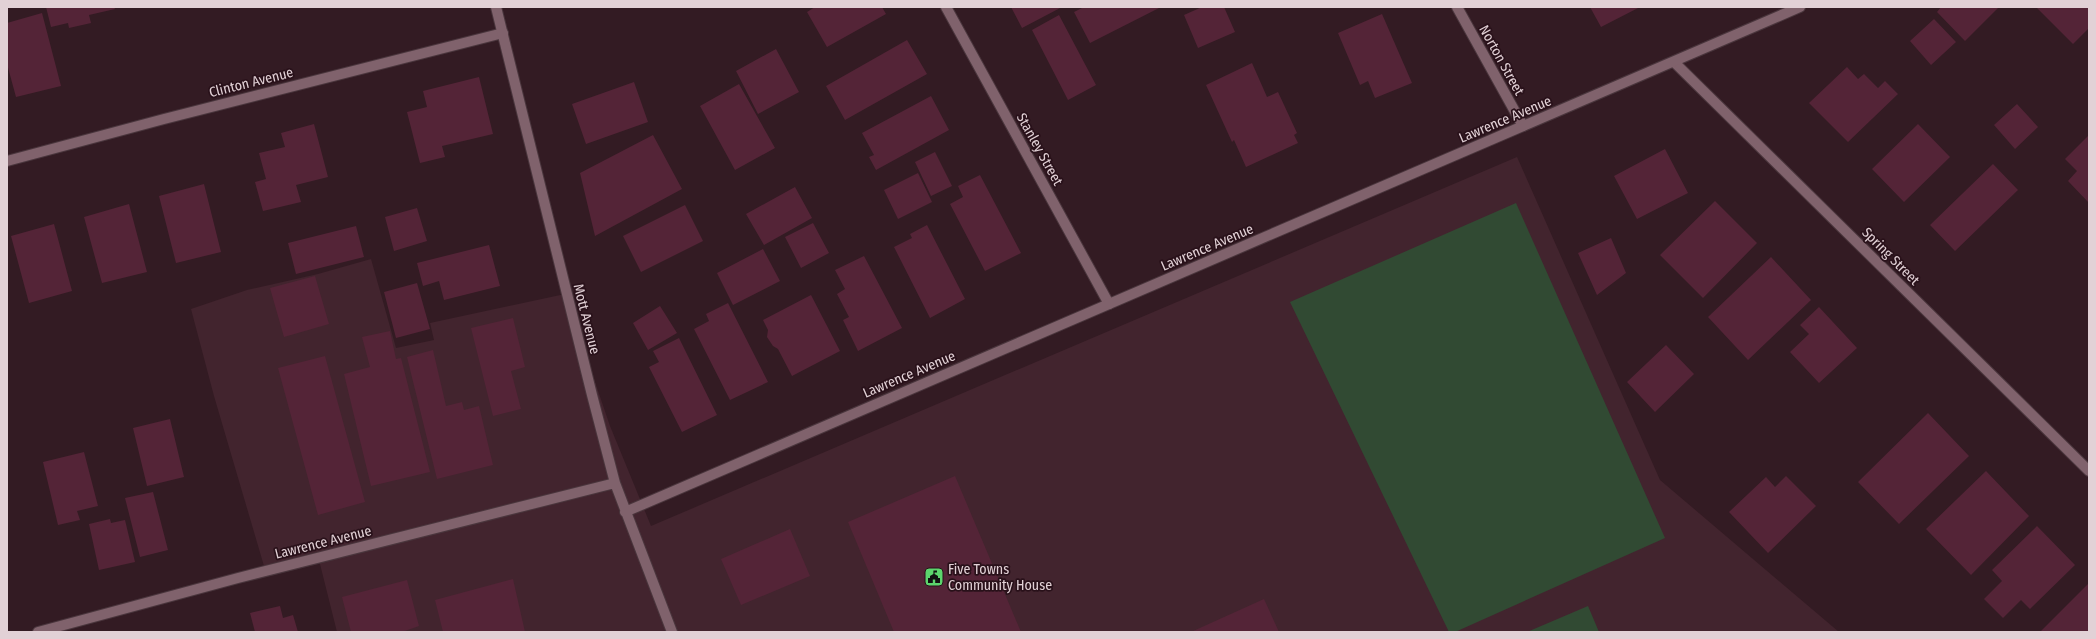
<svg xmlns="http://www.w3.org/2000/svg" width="2096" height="639" font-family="'Fira Sans Condensed',sans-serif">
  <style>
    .built { fill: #42242e }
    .green { fill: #314a33 }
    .building { fill: #542437 }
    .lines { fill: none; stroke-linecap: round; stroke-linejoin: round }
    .street-casing { stroke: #4a363d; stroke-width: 12 }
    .secondary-casing { stroke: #4a363d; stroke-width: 12 }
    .street { stroke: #80626c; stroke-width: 10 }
    .secondary { stroke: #80626c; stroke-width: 10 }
    .labels { text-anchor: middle; stroke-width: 3.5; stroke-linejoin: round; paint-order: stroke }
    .street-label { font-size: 14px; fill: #e2d1d6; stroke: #29111a }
    .poi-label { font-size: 14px; fill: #e2d1d6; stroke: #29111a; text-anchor: start }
  </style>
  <rect width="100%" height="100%" fill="#331b23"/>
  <path class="built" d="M 1517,157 L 1660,480 L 1839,632 L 337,632 L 317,552 L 264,566 L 214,396 L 191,309 L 247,290 L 318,274 L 371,259 L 396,348 L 434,340 L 430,323 L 565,294 L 610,426 L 651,526 Z"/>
  <path class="green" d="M 1516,203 L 1665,538 L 1455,632 L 1449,632 L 1290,302 Z
    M 1588,606 L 1599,632 L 1527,632 Z"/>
  <path class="building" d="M 46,7 L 114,7 L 115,9 L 89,15 L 91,23 L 69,28 L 68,23 L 51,27 Z
    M 815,7 L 882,7 L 886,14 L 827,47 L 807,12 Z
    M 1011,7 L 1062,7 L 1022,28 Z
    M 1084,7 L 1161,7 L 1090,43 L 1074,12 Z
    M 1202,7 L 1224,7 L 1235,32 L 1198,48 L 1184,15 Z
    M 1590,7 L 1640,7 L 1601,27 Z
    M 1941,7 L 1999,7 L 1965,41 L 1937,12 Z
    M 2036,7 L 2089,7 L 2089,28 L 2073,44 Z
    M 42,13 L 61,86 L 16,97 L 7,64 L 7,23 Z
    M 1382,14 L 1412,83 L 1375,98 L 1368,81 L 1360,85 L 1338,33 Z
    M 1059,15 L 1096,85 L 1068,100 L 1032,30 Z
    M 1934,19 L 1956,42 L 1931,65 L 1910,41 Z
    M 907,40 L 927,74 L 845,120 L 826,86 Z
    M 776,49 L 799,92 L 758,114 L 736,71 Z
    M 1252,63 L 1267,97 L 1278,92 L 1297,133 L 1294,135 L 1298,143 L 1246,167 L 1234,140 L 1232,142 L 1206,85 Z
    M 1847,67 L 1858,79 L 1864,74 L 1878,88 L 1885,81 L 1898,94 L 1848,142 L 1809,103 Z
    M 479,77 L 493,134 L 442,146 L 445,157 L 420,163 L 407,112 L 427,107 L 423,91 Z
    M 634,82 L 648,122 L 586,144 L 572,104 Z
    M 739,84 L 775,148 L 735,170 L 700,106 Z
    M 931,96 L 949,130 L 876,170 L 869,157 L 874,155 L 862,133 Z
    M 2017,104 L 2038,127 L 2015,149 L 1994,125 Z
    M 314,124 L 328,177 L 296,185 L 301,202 L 263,211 L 255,182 L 266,179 L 259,153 L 285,147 L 281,133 Z
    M 1918,124 L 1950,157 L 1904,202 L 1872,169 Z
    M 653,135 L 682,189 L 595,236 L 580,173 Z
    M 2089,135 L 2089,203 L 2068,181 L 2077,171 L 2065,159 Z
    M 1665,149 L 1688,193 L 1637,219 L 1614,176 Z
    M 935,152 L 952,186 L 931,196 L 915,162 Z
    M 1993,164 L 2018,190 L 1955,251 L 1930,225 Z
    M 918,173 L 932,202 L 898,219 L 884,190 Z
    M 980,175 L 1021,253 L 985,271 L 950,204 L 963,197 L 958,186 Z
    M 204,184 L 221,252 L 176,263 L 159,196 Z
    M 795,187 L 812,218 L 764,245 L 746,214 Z
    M 1715,201 L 1757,243 L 1703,298 L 1660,255 Z
    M 129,204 L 147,272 L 102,283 L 84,217 Z
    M 685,205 L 703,241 L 641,272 L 623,236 Z
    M 417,208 L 427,241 L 394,251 L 385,217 Z
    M 813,223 L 829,253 L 801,268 L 785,237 Z
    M 54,224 L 72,291 L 29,303 L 11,236 Z
    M 927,225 L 965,299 L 930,318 L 894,247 L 912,238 L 910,234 Z
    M 356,226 L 364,257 L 296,274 L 288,243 Z
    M 1611,238 L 1626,273 L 1597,295 L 1578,253 Z
    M 489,245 L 500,286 L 444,300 L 439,281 L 423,286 L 417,263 Z
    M 763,249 L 780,281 L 733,305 L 717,273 Z
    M 864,256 L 902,328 L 858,351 L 843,320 L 849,317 L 837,294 L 845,289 L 835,270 Z
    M 1771,257 L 1811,300 L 1748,360 L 1708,317 Z
    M 315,276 L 329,324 L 284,337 L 270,288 Z
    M 417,283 L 430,329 L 396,338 L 384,292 Z
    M 811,295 L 840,351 L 792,376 L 778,349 L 773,346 L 767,337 L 768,330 L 763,320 Z
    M 728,303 L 768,382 L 730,400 L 694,329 L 709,321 L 706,314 Z
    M 660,306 L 677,333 L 648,350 L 633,323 Z
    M 1819,307 L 1857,348 L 1819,383 L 1790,352 L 1809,334 L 1800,325 Z
    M 513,318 L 525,367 L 511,371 L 521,409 L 493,416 L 471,328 Z
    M 390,331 L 396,359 L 401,358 L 430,472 L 371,486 L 344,374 L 370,367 L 362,337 Z
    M 679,338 L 717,415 L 682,432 L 649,367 L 659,362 L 653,351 Z
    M 1666,345 L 1694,374 L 1655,412 L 1627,382 Z
    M 433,350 L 446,406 L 462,402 L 464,410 L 479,406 L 493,465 L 437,479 L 407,357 Z
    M 325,356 L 365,502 L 318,515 L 278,368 Z
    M 1928,413 L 1969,456 L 1899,524 L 1858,482 Z
    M 170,419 L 184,477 L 147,486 L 133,428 Z
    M 84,452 L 98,506 L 77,511 L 80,520 L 58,525 L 43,462 Z
    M 1986,471 L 2029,516 L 1971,575 L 1926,529 Z
    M 955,476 L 1021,632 L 894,632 L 848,522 Z
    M 1786,476 L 1816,506 L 1768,553 L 1729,512 L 1766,477 L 1775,487 Z
    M 153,492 L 168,550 L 140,557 L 125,498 Z
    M 110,519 L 111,523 L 125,520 L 135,562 L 99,570 L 89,524 Z
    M 2037,526 L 2075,565 L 2030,609 L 2021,600 L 2003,618 L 1984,599 L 2002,581 L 1992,570 Z
    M 790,529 L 810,576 L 741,605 L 721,559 Z
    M 513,579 L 525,632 L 443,632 L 435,600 Z
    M 407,580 L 419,626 L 402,632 L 351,632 L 342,597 Z
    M 2089,583 L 2089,632 L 2043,632 L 2041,631 Z
    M 1264,599 L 1279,632 L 1191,632 Z
    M 280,606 L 283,618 L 293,615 L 298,632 L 255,632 L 250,613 Z"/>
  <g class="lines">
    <g class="street-casing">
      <path id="street" d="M 946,7 L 1109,304
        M 1457,7 L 1523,126
        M 1674,62 L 2089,471
        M 7,161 L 164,119 L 503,33"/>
    </g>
    <g class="secondary-casing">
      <path id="secondary" d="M 496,7 L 592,395 L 615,483 L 672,632
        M 625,512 L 1800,7
        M 38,632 L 238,578 L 615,483"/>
    </g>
    <use href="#street" class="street"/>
    <use href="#secondary" class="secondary"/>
  </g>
  <defs>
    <g id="civic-square" transform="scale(1)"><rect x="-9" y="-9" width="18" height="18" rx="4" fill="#5cd56d" stroke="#29111a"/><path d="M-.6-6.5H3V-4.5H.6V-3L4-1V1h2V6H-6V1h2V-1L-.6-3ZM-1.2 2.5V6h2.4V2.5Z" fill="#111"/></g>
  </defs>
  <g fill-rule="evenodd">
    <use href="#civic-square" x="934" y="577"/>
  </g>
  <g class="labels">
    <g class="street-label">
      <text transform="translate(1502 60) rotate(61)" y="5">Norton Street</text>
      <text transform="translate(251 82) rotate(-14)" y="5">Clinton Avenue</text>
      <text transform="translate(1505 119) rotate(-23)" y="5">Lawrence Avenue</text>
      <text transform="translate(1040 149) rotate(61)" y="5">Stanley Street</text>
      <text transform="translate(1207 247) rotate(-23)" y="5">Lawrence Avenue</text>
      <text transform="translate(1891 256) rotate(45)" y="5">Spring Street</text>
      <text transform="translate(587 319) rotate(76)" y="5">Mott Avenue</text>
      <text transform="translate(909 374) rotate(-23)" y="5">Lawrence Avenue</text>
      <text transform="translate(323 542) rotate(-14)" y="5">Lawrence Avenue</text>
    </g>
    <g class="poi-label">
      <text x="948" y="574">Five Towns<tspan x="948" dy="16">Community House</tspan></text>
    </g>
  </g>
  <rect width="2096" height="639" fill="none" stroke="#e2d1d6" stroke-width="16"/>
</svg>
